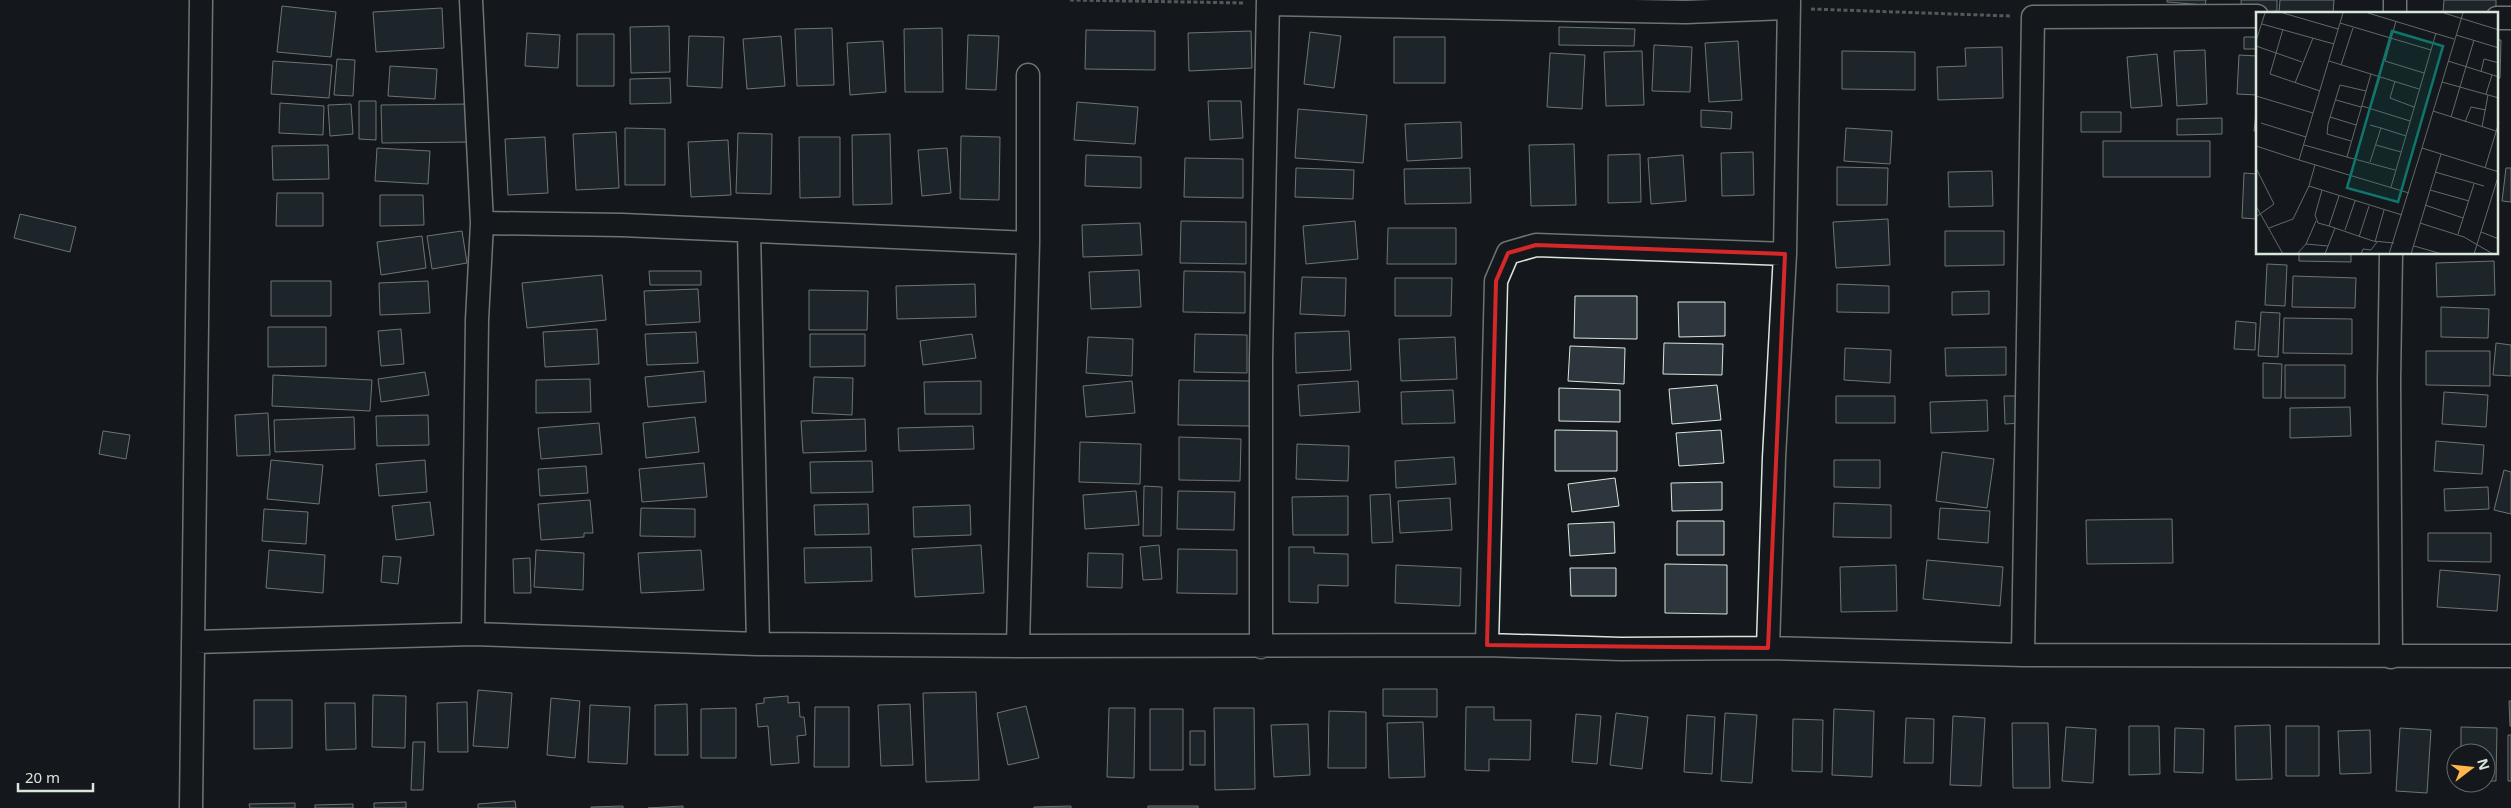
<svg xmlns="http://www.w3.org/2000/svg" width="2511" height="808" font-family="'Noto Sans',sans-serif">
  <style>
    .building { fill: #2c363c; stroke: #d8e6dc }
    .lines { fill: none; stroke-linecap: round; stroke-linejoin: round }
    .street-casing { stroke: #d8e6dc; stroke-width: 25 }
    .path { stroke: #9da8a2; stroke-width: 3; stroke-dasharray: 4 2.5; stroke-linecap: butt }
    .street { stroke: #14181c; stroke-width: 22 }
    .marked { fill: none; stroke: #d62828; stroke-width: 4; stroke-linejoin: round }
    .inset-road { fill: none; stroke: #626a69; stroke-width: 1 }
    .view { fill: #0f766e; fill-opacity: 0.15; stroke: #0f766e; stroke-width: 2.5 }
    .inset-edge { fill: none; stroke: #d8e6dc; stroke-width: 2.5 }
  </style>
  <rect width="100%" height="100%" fill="#14181c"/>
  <path class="building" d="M 2167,0 L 2206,0 L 2205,5 L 2167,2 Z
    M 2241,0 L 2277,0 L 2277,11 L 2242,13 Z
    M 2280,0 L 2334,0 L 2333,14 L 2279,12 Z
    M 2444,0 L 2496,0 L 2496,14 L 2443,12 Z
    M 282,6 L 336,12 L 331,57 L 277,52 Z
    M 442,8 L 444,48 L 376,52 L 373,12 Z
    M 669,26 L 670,72 L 631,73 L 630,27 Z
    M 1559,27 L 1635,29 L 1634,46 L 1559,45 Z
    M 832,28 L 834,85 L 797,86 L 795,29 Z
    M 942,28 L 943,92 L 905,92 L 904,29 Z
    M 1086,30 L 1155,31 L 1155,70 L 1085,69 Z
    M 1251,31 L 1252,68 L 1189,71 L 1188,33 Z
    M 1310,32 L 1341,36 L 1334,88 L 1304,84 Z
    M 527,33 L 560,35 L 558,68 L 525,66 Z
    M 577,34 L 614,34 L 614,86 L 577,86 Z
    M 968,35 L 999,36 L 996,90 L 966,89 Z
    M 689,36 L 724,37 L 722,88 L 687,86 Z
    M 781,36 L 785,86 L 747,89 L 743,39 Z
    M 1394,37 L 1445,37 L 1445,83 L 1394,83 Z
    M 2244,37 L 2257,37 L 2257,49 L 2244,49 Z
    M 2497,40 L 2501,40 L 2500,78 L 2497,78 Z
    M 883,41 L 886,92 L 850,95 L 847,43 Z
    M 1738,41 L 1742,100 L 1709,102 L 1705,43 Z
    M 1654,45 L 1692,47 L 1690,92 L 1652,91 Z
    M 2002,47 L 2003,98 L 1938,100 L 1937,67 L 1966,66 L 1965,48 Z
    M 2205,50 L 2207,104 L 2177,106 L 2174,51 Z
    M 1642,51 L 1644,105 L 1606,106 L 1604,52 Z
    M 1842,51 L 1915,52 L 1915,90 L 1842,89 Z
    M 1550,53 L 1585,55 L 1582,109 L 1547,107 Z
    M 2157,54 L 2162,106 L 2131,108 L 2127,57 Z
    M 2239,55 L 2257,56 L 2257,95 L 2237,94 Z
    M 337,59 L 355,60 L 353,96 L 334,95 Z
    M 273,61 L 332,65 L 329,98 L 271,94 Z
    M 390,66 L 437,69 L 435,99 L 388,96 Z
    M 670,78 L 671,103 L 630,104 L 630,79 Z
    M 359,101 L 376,101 L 376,140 L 359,139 Z
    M 1208,101 L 1241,101 L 1243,138 L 1210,140 Z
    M 1077,102 L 1138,107 L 1135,144 L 1074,140 Z
    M 280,103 L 324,106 L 323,135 L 279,133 Z
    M 351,104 L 353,134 L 330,136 L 328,105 Z
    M 470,104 L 471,142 L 382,143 L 381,105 Z
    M 2257,104 L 2257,132 L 2254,131 Z
    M 1298,109 L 1367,115 L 1363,163 L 1295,158 Z
    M 1701,110 L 1732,112 L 1731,129 L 1701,127 Z
    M 2081,112 L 2121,112 L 2121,132 L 2081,132 Z
    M 2222,118 L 2222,134 L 2177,135 L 2177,119 Z
    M 1461,122 L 1462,158 L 1407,161 L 1405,124 Z
    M 625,128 L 665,129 L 665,185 L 625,185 Z
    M 1846,128 L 1892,131 L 1890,164 L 1844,161 Z
    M 616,132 L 619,188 L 576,190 L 573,134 Z
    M 738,133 L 772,134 L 771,194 L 736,193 Z
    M 890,134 L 892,204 L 853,205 L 852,135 Z
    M 961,136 L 1000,137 L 999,200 L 960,199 Z
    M 545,137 L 548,193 L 508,195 L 505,139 Z
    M 799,137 L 840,137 L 840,197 L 800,198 Z
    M 728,140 L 731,195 L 691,197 L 688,142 Z
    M 2103,141 L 2210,141 L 2210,177 L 2103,177 Z
    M 1574,144 L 1576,205 L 1531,206 L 1529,145 Z
    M 328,145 L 329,179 L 273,180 L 272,146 Z
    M 377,148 L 430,151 L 428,184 L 375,181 Z
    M 947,148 L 951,193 L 922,196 L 918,150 Z
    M 1753,152 L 1754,195 L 1722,196 L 1721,153 Z
    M 1640,154 L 1641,202 L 1608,203 L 1608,155 Z
    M 1086,155 L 1141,157 L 1141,188 L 1085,186 Z
    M 1683,155 L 1686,201 L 1651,204 L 1648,158 Z
    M 1185,158 L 1243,159 L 1243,198 L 1184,197 Z
    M 1837,167 L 1888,168 L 1887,205 L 1837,205 Z
    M 1296,168 L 1354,170 L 1353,199 L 1295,197 Z
    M 1470,168 L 1471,203 L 1405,204 L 1404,169 Z
    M 2506,168 L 2511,168 L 2511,202 L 2502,201 Z
    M 1992,171 L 1993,206 L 1949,207 L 1948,172 Z
    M 2244,173 L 2257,174 L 2257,219 L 2242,218 Z
    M 277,193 L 323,193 L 323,226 L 276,226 Z
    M 380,195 L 423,195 L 424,225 L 380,226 Z
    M 20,214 L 76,227 L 70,252 L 14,238 Z
    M 1888,219 L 1890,265 L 1836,268 L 1833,222 Z
    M 1181,221 L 1246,222 L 1246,264 L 1180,263 Z
    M 1355,221 L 1358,259 L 1306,264 L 1303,226 Z
    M 1140,223 L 1142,255 L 1083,257 L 1082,225 Z
    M 1388,228 L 1456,228 L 1456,264 L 1387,264 Z
    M 462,231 L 467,263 L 432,269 L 427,236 Z
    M 1945,231 L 2004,231 L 2004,265 L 1945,266 Z
    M 422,236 L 426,268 L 381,275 L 377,242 Z
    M 2299,254 L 2351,254 L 2351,262 L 2299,261 Z
    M 2494,261 L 2495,295 L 2437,297 L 2436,263 Z
    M 2267,264 L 2287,265 L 2285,306 L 2265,305 Z
    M 1139,270 L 1141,307 L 1091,309 L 1089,272 Z
    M 649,271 L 701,271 L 701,285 L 650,285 Z
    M 1184,271 L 1245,272 L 1245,313 L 1183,312 Z
    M 602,275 L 606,320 L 527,328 L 522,283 Z
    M 2293,276 L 2356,278 L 2355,308 L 2292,307 Z
    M 1302,277 L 1346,278 L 1345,316 L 1300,314 Z
    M 1395,278 L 1452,278 L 1451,316 L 1395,316 Z
    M 271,281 L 331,281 L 331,316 L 271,316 Z
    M 428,281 L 430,313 L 380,315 L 379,283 Z
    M 975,284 L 976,317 L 897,319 L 896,286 Z
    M 1837,284 L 1889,286 L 1889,313 L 1837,312 Z
    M 698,289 L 700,322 L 646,325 L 644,291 Z
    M 809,290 L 868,291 L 867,330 L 809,330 Z
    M 1989,291 L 1989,314 L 1952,315 L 1952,292 Z
    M 1575,296 L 1637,296 L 1637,339 L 1574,338 Z
    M 1678,302 L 1725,302 L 1725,336 L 1679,337 Z
    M 2441,307 L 2489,309 L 2488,338 L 2441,337 Z
    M 2261,312 L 2280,313 L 2278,357 L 2258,356 Z
    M 2284,318 L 2352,319 L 2352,354 L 2283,353 Z
    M 2236,321 L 2256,323 L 2255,350 L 2234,349 Z
    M 268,327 L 326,327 L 326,366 L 268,367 Z
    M 401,329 L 404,364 L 381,366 L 378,331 Z
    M 597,329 L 599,364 L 545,367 L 543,332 Z
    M 1349,331 L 1351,370 L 1296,373 L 1295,333 Z
    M 696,332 L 698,363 L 647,365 L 645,334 Z
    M 810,334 L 865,334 L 865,366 L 810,367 Z
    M 972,334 L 976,358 L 923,365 L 920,341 Z
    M 1195,334 L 1247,335 L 1247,373 L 1194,372 Z
    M 1088,337 L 1133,339 L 1132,376 L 1086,373 Z
    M 1455,337 L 1457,379 L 1401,381 L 1399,339 Z
    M 1664,343 L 1723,344 L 1722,375 L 1663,374 Z
    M 2496,343 L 2511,345 L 2511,376 L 2493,375 Z
    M 1570,346 L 1625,348 L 1624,384 L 1568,381 Z
    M 2006,347 L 2006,375 L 1946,376 L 1945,348 Z
    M 1845,348 L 1891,350 L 1890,383 L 1844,380 Z
    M 2426,351 L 2490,351 L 2490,386 L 2426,385 Z
    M 2263,363 L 2282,364 L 2281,398 L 2263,398 Z
    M 2285,365 L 2345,365 L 2345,398 L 2285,398 Z
    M 704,371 L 706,402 L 648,407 L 645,377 Z
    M 425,372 L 429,395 L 381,402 L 378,379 Z
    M 273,375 L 372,380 L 370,411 L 272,406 Z
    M 814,377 L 853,378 L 852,415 L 812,413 Z
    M 590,379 L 591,412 L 536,413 L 536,380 Z
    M 1179,380 L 1251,381 L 1250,426 L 1178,425 Z
    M 981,381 L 981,414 L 925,414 L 924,382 Z
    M 1132,381 L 1135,413 L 1086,417 L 1083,386 Z
    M 1358,381 L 1360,412 L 1300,416 L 1298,385 Z
    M 1717,385 L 1721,420 L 1672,424 L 1669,389 Z
    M 1559,388 L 1620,390 L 1620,422 L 1559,421 Z
    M 1453,390 L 1455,423 L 1402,424 L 1401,392 Z
    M 2444,392 L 2488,395 L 2486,427 L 2442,424 Z
    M 1836,396 L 1895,396 L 1895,423 L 1836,423 Z
    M 2004,396 L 2023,396 L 2024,423 L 2005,424 Z
    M 1987,400 L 1988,431 L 1931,433 L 1930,402 Z
    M 2350,407 L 2351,436 L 2290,438 L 2290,408 Z
    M 268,413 L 270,455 L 237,456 L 235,415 Z
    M 428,415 L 429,445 L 377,446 L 376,416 Z
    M 354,417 L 355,449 L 275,452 L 274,420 Z
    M 695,417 L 699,452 L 646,458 L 643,423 Z
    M 865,419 L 866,451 L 803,453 L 801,421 Z
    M 599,423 L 602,454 L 541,459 L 538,428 Z
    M 973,426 L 974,449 L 899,451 L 898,428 Z
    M 1555,430 L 1617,431 L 1617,471 L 1555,471 Z
    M 1721,430 L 1724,463 L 1679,466 L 1676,433 Z
    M 103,431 L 130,435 L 126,459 L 99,454 Z
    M 1179,437 L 1241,439 L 1240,481 L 1179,480 Z
    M 2436,441 L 2484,445 L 2482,474 L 2434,471 Z
    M 1080,442 L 1141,444 L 1140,484 L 1079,482 Z
    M 1297,444 L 1349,446 L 1348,481 L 1296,479 Z
    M 1942,452 L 1994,459 L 1987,508 L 1936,501 Z
    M 1454,457 L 1456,484 L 1396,488 L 1395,461 Z
    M 271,460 L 323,465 L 319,504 L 267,499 Z
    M 425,460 L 427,492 L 379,496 L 376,464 Z
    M 1834,460 L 1880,460 L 1880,488 L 1834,487 Z
    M 872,461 L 873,492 L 811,493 L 810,462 Z
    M 704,463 L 707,497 L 642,502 L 639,469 Z
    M 586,466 L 588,493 L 540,496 L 538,469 Z
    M 2504,470 L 2511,472 L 2511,514 L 2494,510 Z
    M 1615,478 L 1619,506 L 1572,512 L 1568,484 Z
    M 1722,482 L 1722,510 L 1672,511 L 1671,483 Z
    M 1144,486 L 1162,487 L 1161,536 L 1143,536 Z
    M 2488,487 L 2489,509 L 2445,511 L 2444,489 Z
    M 1136,491 L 1139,525 L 1085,529 L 1083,495 Z
    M 1178,491 L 1235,492 L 1234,530 L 1177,529 Z
    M 1390,494 L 1393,542 L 1372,543 L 1370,495 Z
    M 1348,496 L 1348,535 L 1293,535 L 1292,497 Z
    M 1450,498 L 1452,530 L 1400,533 L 1398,501 Z
    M 590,500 L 593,533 L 584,533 L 584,537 L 541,540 L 538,504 Z
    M 430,502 L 434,535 L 396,540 L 392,506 Z
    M 1834,503 L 1891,505 L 1891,538 L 1833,537 Z
    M 868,504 L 869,534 L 815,535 L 814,505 Z
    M 970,505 L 971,535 L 914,537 L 913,507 Z
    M 641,508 L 695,509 L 695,537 L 640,536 Z
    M 1940,508 L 1990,511 L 1988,543 L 1938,539 Z
    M 264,509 L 308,512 L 306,544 L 262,541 Z
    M 2172,519 L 2173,563 L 2087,564 L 2086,520 Z
    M 1677,521 L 1724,521 L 1724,555 L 1677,555 Z
    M 1614,522 L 1615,553 L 1570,556 L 1568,524 Z
    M 2428,533 L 2491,533 L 2491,562 L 2428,561 Z
    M 981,545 L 984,593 L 915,597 L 912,549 Z
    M 1159,545 L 1162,579 L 1143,580 L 1140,547 Z
    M 871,547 L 872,581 L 805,583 L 804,548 Z
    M 1289,547 L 1314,547 L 1314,553 L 1348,554 L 1348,586 L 1318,585 L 1318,603 L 1289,602 Z
    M 1178,549 L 1237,550 L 1237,594 L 1177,593 Z
    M 269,550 L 325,555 L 323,593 L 266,588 Z
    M 536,550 L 584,553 L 583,590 L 534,587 Z
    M 701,550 L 704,590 L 641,593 L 638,553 Z
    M 1088,553 L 1123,554 L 1122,588 L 1087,587 Z
    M 383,556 L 401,557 L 398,584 L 381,582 Z
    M 530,558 L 531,593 L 514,593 L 513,559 Z
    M 1927,560 L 2003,567 L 2000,606 L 1923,599 Z
    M 1665,564 L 1727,565 L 1727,614 L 1665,613 Z
    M 1396,565 L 1461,568 L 1460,606 L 1395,603 Z
    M 1896,565 L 1897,611 L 1841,612 L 1840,567 Z
    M 1570,568 L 1616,568 L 1616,596 L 1571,596 Z
    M 2440,570 L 2500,575 L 2497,611 L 2437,607 Z
    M 1383,689 L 1437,689 L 1437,717 L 1383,716 Z
    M 478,690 L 512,693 L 508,748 L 473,746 Z
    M 976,692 L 979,780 L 926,782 L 923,693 Z
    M 373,695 L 406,696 L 405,748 L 372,747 Z
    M 788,696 L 788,703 L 799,702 L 800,717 L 804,717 L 806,735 L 797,736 L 799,763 L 771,765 L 768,726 L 758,727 L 756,704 L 764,703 L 764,698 Z
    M 551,698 L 580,701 L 575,758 L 547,755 Z
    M 254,700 L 292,700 L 292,748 L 254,749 Z
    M 2509,701 L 2511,701 L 2511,726 L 2510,726 Z
    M 467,702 L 468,752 L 438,752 L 437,703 Z
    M 325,703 L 355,703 L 356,749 L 326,750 Z
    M 687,704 L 688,755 L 655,755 L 655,705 Z
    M 910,704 L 913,765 L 881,766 L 878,705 Z
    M 590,705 L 630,707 L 627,764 L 588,762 Z
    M 1026,706 L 1039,758 L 1008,765 L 997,713 Z
    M 815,707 L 849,707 L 849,767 L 814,767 Z
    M 1466,707 L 1494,707 L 1494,720 L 1531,720 L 1530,760 L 1489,759 L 1489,771 L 1465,770 Z
    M 736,708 L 736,758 L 701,758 L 701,709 Z
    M 1109,708 L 1135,708 L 1134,778 L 1107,777 Z
    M 1214,708 L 1254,708 L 1255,789 L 1215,790 Z
    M 1150,709 L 1183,709 L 1183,770 L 1150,770 Z
    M 1834,709 L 1874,711 L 1872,777 L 1832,775 Z
    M 1329,711 L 1366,712 L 1366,768 L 1328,768 Z
    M 1616,713 L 1648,717 L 1642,769 L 1610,765 Z
    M 1725,713 L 1757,715 L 1752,783 L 1721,781 Z
    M 1576,714 L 1601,716 L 1597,764 L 1572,762 Z
    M 1687,715 L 1715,717 L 1712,774 L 1684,772 Z
    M 1953,716 L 1985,718 L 1981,786 L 1950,785 Z
    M 1906,718 L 1934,719 L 1933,763 L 1904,763 Z
    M 1793,719 L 1823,720 L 1822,772 L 1792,771 Z
    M 1423,722 L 1425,777 L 1389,778 L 1387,723 Z
    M 2012,723 L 2048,723 L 2050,788 L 2013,788 Z
    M 1308,724 L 1310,775 L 1274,777 L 1271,725 Z
    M 2270,725 L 2272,779 L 2236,780 L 2235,726 Z
    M 2129,726 L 2159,726 L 2160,774 L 2129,775 Z
    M 2286,726 L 2319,726 L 2319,776 L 2286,776 Z
    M 2066,727 L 2096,729 L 2093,783 L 2062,781 Z
    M 2461,727 L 2497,728 L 2496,781 L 2486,781 L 2486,753 L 2461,753 Z
    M 2175,728 L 2204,729 L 2203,773 L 2174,772 Z
    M 2400,728 L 2431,730 L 2427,793 L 2396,791 Z
    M 2370,730 L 2371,773 L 2340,774 L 2338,731 Z
    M 1190,731 L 1205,731 L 1205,765 L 1190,765 Z
    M 2508,735 L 2511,735 L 2511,781 L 2508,781 Z
    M 413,742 L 425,742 L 423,790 L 411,790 Z
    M 515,801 L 516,808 L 478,808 L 478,804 Z
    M 406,802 L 406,808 L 374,808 L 374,803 Z
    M 295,803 L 295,808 L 250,808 L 249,804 Z
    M 353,804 L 353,808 L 315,808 L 315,805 Z
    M 623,806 L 623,808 L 591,808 L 591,807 Z
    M 683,806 L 683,808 L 648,808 Z
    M 1071,806 L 1071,808 L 1034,808 L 1034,807 Z
    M 1148,806 L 1198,806 L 1198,808 L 1148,808 Z"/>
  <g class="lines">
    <g class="street-casing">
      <path id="street" d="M 471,0 L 482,223 L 477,320 L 473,634
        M 1268,4 L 1686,12 L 1789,8
        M 2395,14 L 2395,0
        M 2497,18 L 2511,18
        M 482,223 L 622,225 L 1028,243 L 1028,75
        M 749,232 L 758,644
        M 195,642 L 473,634 L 758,644 L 1018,646 L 1487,645 L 1621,649 L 1768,648 L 2023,655 L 2511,656
        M 1487,645 L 1496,281 L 1508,253 L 1536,245 L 1785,254
        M 1018,646 L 1028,243
        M 1261,647 L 1261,359 L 1268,0
        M 1768,648 L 1774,458 L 1785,254 L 1789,0
        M 2023,655 L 2033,17 L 2257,16
        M 2391,657 L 2389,381 L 2391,254
        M 191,808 L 201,0"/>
    </g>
    <path class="path" d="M 1070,0 L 1245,3
      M 1811,9 L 2010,16"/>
    <use href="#street" class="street"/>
  </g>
  <path d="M0 0H2511V808H0ZM 1536,245 L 1785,254 L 1768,648 L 1487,645 L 1496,281 L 1508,253 Z" fill="#14181c" fill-opacity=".55" fill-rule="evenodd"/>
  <path class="marked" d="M 1536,245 L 1785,254 L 1768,648 L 1487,645 L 1496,281 L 1508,253 Z"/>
  <g transform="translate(2256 12)">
    <rect width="242" height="242" fill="#14181c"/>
    <path class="inset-road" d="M 27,1 L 82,17M 87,1 L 43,148 L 153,181M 112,1 L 198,27M 188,1 L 243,18M 207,1 L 166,136 L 243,160M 140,9 L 129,49 L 168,61M 84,11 L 175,38M 6,12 L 78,32M 27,17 L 14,62 L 64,79M 200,23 L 243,36M 0,29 L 9,1M 0,34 L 46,50M 73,49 L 163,77M 192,49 L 243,65M 85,53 L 97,16M 225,60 L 228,47 L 243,51M 139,69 L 134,86 L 158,95M 186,70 L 243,86M 39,71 L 57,26M 230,82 L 236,63M 0,84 L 57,101M 80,88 L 105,95M 106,94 L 154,109M 114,97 L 124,65M 177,99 L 240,119M 74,105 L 100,113M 195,105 L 218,28M 209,110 L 215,95 L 230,98M 5,111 L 50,125M 226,115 L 232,83M 125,116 L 150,124M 95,129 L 71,122 L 72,112 L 84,73 L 110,79M 48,133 L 91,145 L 115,62M 120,133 L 145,140M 0,134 L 43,148M 91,145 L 139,158M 114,150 L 125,116 L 114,113M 0,156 L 18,192 L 0,205M 229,156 L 243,110M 179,160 L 228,174M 53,174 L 146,203M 135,175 L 180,21M 66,178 L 59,203 L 62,211 L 73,214 L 83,184M 174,178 L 213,189M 169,193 L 207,206M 0,194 L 27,242M 164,211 L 208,225 L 237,242M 73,214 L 117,229 L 138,231M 13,216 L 37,207 L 53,174 L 59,153M 89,218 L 99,189M 225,220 L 243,227M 202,222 L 218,172M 103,225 L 113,194M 119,230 L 128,198M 50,232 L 60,209M 158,234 L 186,242M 41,242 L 50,232 L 72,234M 69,242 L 79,216M 105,242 L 107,237 L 115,238 L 121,230M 133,242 L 166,136M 155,242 L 185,142M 218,242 L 243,162"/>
    <path class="view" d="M 136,19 L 187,34 L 142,190 L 91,176 Z"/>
    <rect width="242" height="242" class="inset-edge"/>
  </g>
  <g transform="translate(2471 768) rotate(74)"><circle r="24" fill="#14181c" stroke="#626a69"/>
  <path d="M0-4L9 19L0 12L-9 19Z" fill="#ffb74d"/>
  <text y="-8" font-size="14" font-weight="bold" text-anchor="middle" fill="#d8e6dc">N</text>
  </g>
  <path d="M18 783v8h75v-8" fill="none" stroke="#d8e6dc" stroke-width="2.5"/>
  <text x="25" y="783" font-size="15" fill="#d8e6dc" stroke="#14181c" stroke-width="4" paint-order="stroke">20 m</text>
</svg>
